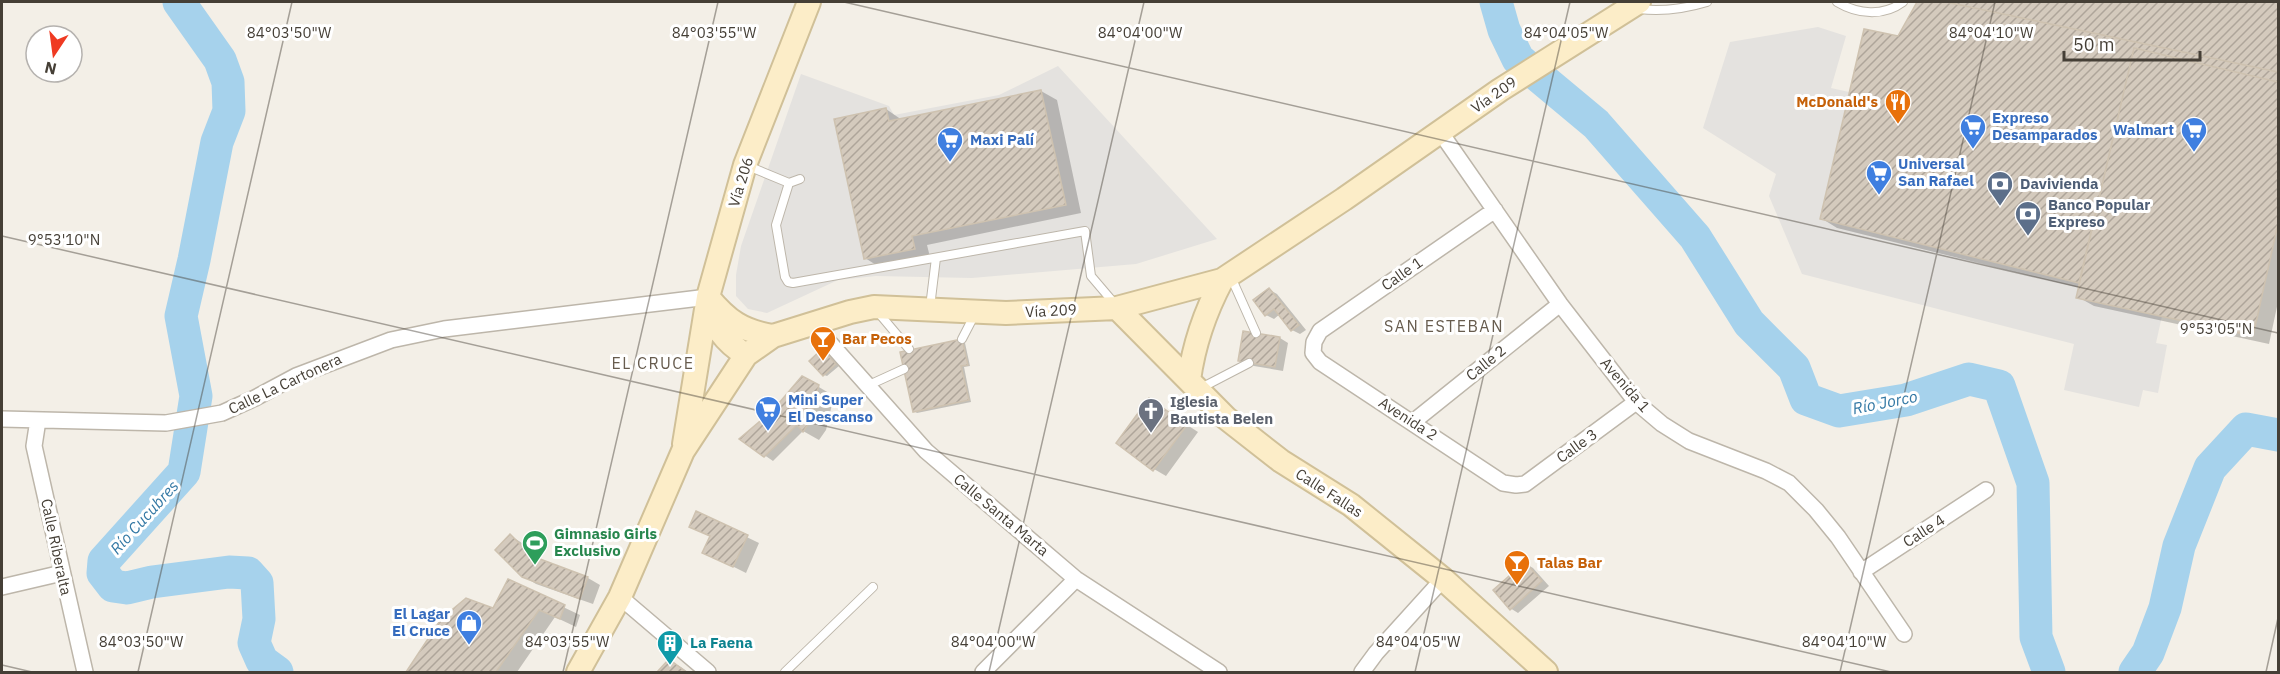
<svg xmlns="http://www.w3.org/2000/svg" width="2280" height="674" font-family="'IBM Plex Sans',sans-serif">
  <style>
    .parking { fill: #e4e2df; fill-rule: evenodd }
    .shadow { fill: #0003 }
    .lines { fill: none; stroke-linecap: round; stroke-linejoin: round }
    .river { stroke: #a6d2ec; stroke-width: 33 }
    .building { fill: url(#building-hatch); stroke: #cec2b0; stroke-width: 1.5 }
    .lane-casing { stroke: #bdb6aa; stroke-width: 10 }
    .street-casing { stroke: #bdb6aa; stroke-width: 18 }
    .secondary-casing { stroke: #d0c098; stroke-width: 26 }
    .lane { stroke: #fff; stroke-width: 8 }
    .street { stroke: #fff; stroke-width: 15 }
    .secondary { stroke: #fcedc8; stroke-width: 22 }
    .ticks { fill: none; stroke: #453f36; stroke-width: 1.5; stroke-opacity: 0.45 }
    .labels { text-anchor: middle; stroke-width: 6; stroke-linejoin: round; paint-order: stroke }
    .street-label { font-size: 15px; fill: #453f36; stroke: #fff }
    .food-label { font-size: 15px; font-weight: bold; fill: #c56008; stroke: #fff; text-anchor: start }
    .shop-label { font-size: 15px; font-weight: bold; fill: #366cbe; stroke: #fff; text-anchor: start }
    .service-label { font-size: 15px; font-weight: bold; fill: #4e5e75; stroke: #fff; text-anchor: start }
    .worship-label { font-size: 15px; font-weight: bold; fill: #5b616d; stroke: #fff; text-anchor: start }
    .leisure-label { font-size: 15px; font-weight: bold; fill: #27864d; stroke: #fff; text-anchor: start }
    .culture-label { font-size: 15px; font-weight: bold; fill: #0d838f; stroke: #fff; text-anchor: start }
    .neighbourhood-label { font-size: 16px; letter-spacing: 1.5px; fill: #675c4e; stroke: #fff }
    .water-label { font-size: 16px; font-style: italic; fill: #3378a4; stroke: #fff }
    .ticks-label { font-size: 15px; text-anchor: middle; fill: #453f36; stroke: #fff; stroke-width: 6; stroke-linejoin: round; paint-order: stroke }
  </style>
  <defs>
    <pattern id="building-hatch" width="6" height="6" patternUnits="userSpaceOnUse" patternTransform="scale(1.5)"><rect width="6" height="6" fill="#d4cabd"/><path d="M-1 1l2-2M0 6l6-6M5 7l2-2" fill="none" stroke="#aea59a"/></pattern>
  </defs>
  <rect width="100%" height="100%" fill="#f3efe7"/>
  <path class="parking" d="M 1818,27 L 1846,36 L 1831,88 L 1849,92 L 1820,219 L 2079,283 L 2076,297 L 2162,316 L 2156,343 L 2167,345 L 2158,393 L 2143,390 L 2139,407 L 2064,390 L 2074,344 L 1802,274 L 1769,196 L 1776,174 L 1703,128 L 1730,42 Z
    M 1058,66 L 1217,239 L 1136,264 L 972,278 L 876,276 L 838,280 L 767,313 L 748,309 L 736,296 L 736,275 L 741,246 L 801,74 L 889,106 L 894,115 L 999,95 ZM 1041,90 L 1066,205 L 912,236 L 914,249 L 864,259 L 834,119 L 886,108 L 889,121 Z"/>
  <path class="shadow" d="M 1918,2 L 2278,2 L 2278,302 L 2269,344 L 2094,306 L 2078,297 L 2080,288 L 1837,228 L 1821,218 L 1898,38 Z
    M 1041,91 L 1057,100 L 1081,213 L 927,245 L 930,257 L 881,268 L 865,258 L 886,109 L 902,120 Z
    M 1270,290 L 1277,294 L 1306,330 L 1300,334 L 1292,330 L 1280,314 L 1274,319 L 1266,315 Z
    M 1244,332 L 1280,338 L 1288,343 L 1283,371 L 1248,365 L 1240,360 Z
    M 962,341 L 965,343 L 970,366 L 964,367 L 971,402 L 917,413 L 914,411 Z
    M 822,351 L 839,366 L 827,376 L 824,375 Z
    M 802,377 L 834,396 L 826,430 L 819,440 L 803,431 L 773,461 L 741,439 L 773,412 Z
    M 1149,400 L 1198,432 L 1166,476 L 1154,469 Z
    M 697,513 L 759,543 L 746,573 L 704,552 L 711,537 L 703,533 Z
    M 511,536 L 522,543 L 540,560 L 588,578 L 600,585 L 593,604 L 536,584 L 523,576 Z
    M 1526,564 L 1533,568 L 1549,586 L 1518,613 L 1510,608 Z
    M 508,581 L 580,615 L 576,627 L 555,617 L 517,672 L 408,672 L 442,620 L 493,610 Z
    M 670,661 L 681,667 L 688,672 L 659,672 Z"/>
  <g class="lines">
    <path class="river" d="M 179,2 L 220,60 L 228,82 L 229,111 L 217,142 L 194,260 L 181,316 L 196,396 L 184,472 L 104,561 L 103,573 L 113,586 L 127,588 L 152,582 L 229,572 L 248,573 L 257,583 L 259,619 L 254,643 L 262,661 L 277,672
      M 1496,2 L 1504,30 L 1518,59 L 1596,124 L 1695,237 L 1749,323 L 1794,368 L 1806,399 L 1839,411 L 1906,400 L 1969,379 L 1999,386 L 2033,483 L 2036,637 L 2049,672
      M 2135,672 L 2148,653 L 2165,608 L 2179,546 L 2210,468 L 2246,429 L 2278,435"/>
  </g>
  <path class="building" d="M 1917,2 L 2278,2 L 2278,82 L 2134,48 L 2079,283 L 1820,219 L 1864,29 L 1898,36 Z
    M 1946,2 L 2278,2 L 2278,72 Z
    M 2134,48 L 2278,82 L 2278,224 L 2253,336 L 2076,298 Z
    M 1041,90 L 1066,205 L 912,236 L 915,249 L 864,259 L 834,119 L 886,108 L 889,121 Z
    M 1269,288 L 1299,325 L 1291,331 L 1274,309 L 1265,316 L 1253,300 Z
    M 1243,331 L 1280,337 L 1275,367 L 1238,361 Z
    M 962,339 L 968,365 L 961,366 L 969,400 L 913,412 L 900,352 Z
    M 822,349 L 836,364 L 823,376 L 809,361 Z
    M 802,376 L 819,385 L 810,421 L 803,432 L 797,425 L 773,410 Z
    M 1149,398 L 1187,425 L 1153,471 L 1116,443 Z
    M 773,410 L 797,425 L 764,457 L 739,439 Z
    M 696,511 L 748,535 L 733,567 L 702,553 L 710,536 L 689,527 Z
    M 510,534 L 532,556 L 588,577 L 580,599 L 522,577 L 495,550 Z
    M 1525,562 L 1542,581 L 1510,610 L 1493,590 Z
    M 508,579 L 565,605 L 560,619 L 539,610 L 496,672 L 406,672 L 441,619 L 466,598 L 493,608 Z
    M 669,659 L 686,672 L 657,672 Z"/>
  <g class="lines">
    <g class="lane-casing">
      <path id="lane" d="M 1837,2 C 1857,14 1883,17 1903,2
        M 1639,9 C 1663,12 1684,9 1707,2
        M 748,166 L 789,183 L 800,179
        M 789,183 L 776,225 L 785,277 L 788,282 L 793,283 L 1085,231 L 1091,276 L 1114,303
        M 1231,277 L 1256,333
        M 930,307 L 936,258
        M 877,311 L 909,349
        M 962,339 L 975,314
        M 869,385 L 904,369
        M 1199,389 L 1249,363
        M 785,672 L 873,587"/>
    </g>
    <g class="street-casing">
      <path id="street" d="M 1441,133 L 1560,304 L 1636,402 L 1662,424 L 1689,441 L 1766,471 L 1789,483 L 1816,510 L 1838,537 L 1904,634
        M 1495,210 L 1320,331 L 1314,342 L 1313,353 L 1320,362 L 1503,483 L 1516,485 L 1525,484 L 1636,402
        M 812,323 L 926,451 L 1076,579 L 1219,672
        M 2,419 L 166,423 L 222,413 L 255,398 L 296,376 L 391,340 L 444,329 L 708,297
        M 38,420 L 34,446 L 85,672
        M 1413,422 L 1560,304
        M 1861,572 L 1986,490
        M 2,587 L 62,573
        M 620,597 L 708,672
        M 983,672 L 1076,579
        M 1362,672 L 1376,653 L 1443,579"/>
    </g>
    <g class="secondary-casing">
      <path id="secondary" d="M 708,297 C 728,321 742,331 773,336
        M 709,302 C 713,327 725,342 746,355
        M 1117,308 L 1226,418 L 1281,461 L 1351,505 L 1443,579 L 1546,672
        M 1189,380 C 1194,343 1205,312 1222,280
        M 684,444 L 708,297 L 745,165 L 809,2
        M 578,672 L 620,597 L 683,451 L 746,355 L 773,336 L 850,312 L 874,307 L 1006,313 L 1117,308 L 1222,280 L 1344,199 L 1500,90 L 1639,2"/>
    </g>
    <use href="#lane" class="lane"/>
    <use href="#street" class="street"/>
    <use href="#secondary" class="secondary"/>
  </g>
  <path class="ticks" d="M 844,2 L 2278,333M 2,236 L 1891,672M 2,665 L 32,672M 138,672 L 292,2M 563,672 L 718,2M 989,672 L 1144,2M 1415,672 L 1570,2M 1840,672 L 1995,2M 2266,672 L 2278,618"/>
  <defs>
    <g id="restaurant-pin" transform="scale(1.35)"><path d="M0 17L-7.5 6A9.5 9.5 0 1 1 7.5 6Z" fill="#e8710a" stroke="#fff"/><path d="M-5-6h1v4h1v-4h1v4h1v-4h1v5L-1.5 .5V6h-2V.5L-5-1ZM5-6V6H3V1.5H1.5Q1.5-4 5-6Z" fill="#fff"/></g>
    <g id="supermarket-pin" transform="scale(1.35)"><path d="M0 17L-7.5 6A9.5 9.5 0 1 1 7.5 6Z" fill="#3f7fe0" stroke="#fff"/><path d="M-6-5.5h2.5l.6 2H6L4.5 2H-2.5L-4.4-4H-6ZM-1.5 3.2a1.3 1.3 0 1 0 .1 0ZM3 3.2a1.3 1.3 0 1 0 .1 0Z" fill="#fff"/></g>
    <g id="bank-pin" transform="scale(1.35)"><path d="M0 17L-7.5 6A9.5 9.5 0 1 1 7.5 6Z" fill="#5c6f8a" stroke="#fff"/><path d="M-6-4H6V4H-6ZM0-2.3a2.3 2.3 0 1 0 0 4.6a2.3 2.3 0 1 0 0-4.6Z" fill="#fff"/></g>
    <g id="bar-pin" transform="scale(1.35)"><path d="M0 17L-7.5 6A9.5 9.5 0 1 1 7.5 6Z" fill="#e8710a" stroke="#fff"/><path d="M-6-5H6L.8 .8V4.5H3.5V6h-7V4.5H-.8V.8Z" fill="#fff"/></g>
    <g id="church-pin" transform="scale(1.35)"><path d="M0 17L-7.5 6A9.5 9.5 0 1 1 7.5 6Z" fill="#6b7280" stroke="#fff"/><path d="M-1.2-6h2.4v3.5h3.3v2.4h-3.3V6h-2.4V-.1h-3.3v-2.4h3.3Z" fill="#fff"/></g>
    <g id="stadium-pin" transform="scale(1.35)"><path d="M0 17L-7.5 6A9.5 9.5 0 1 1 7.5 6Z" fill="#2e9e5b" stroke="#fff"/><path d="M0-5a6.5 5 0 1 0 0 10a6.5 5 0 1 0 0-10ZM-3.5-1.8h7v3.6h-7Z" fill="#fff"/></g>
    <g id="shop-pin" transform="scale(1.35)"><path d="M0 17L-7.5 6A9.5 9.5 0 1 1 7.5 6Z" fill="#3f7fe0" stroke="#fff"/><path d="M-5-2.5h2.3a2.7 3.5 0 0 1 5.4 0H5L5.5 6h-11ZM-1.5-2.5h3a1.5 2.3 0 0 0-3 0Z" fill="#fff"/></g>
    <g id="building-pin" transform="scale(1.35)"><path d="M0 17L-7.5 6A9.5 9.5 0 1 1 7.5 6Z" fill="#0f9aa8" stroke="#fff"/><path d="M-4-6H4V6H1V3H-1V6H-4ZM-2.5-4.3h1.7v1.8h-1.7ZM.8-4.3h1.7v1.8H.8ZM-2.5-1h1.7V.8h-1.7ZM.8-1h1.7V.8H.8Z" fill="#fff"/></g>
  </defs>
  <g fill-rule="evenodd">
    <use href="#restaurant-pin" x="1898" y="102"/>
    <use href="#supermarket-pin" x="1973" y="127"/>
    <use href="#supermarket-pin" x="2194" y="130"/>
    <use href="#supermarket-pin" x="950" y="140"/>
    <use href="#supermarket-pin" x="1879" y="173"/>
    <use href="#bank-pin" x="2000" y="184"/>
    <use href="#bank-pin" x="2028" y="214"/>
    <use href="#bar-pin" x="823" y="339"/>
    <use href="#supermarket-pin" x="768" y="409"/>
    <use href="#church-pin" x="1151" y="411"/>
    <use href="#stadium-pin" x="535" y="543"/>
    <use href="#bar-pin" x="1517" y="563"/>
    <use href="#shop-pin" x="469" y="623"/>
    <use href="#building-pin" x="670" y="643"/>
  </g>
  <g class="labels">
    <g class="street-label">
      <text transform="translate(1494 95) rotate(-35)" y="5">Vía 209</text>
      <text transform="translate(741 182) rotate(-73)" y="5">Vía 206</text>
      <text transform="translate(1402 274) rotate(-35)" y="5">Calle 1</text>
      <text transform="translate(1051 311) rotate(-3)" y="5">Vía 209</text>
      <text transform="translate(1486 363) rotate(-39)" y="5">Calle 2</text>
      <text transform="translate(285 384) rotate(-25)" y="5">Calle La Cartonera</text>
      <text transform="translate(1625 385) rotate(49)" y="5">Avenida 1</text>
      <text transform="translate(1408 419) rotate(33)" y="5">Avenida 2</text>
      <text transform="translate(1577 446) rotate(-36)" y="5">Calle 3</text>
      <text transform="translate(1329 493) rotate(33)" y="5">Calle Fallas</text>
      <text transform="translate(1001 515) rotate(40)" y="5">Calle Santa Marta</text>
      <text transform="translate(1924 531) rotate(-33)" y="5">Calle 4</text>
      <text transform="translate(56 547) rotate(78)" y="5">Calle Riberalta</text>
    </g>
    <g class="food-label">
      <text x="1878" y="107" text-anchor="end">McDonald's</text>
      <text x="842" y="344">Bar Pecos</text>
      <text x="1537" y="568">Talas Bar</text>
    </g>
    <g class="shop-label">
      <text x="1992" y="123">Expreso<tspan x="1992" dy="17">Desamparados</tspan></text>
      <text x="2174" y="135" text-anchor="end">Walmart</text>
      <text x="970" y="145">Maxi Palí</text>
      <text x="1898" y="169">Universal<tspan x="1898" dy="17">San Rafael</tspan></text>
      <text x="788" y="405">Mini Super<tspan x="788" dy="17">El Descanso</tspan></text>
      <text x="450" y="619" text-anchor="end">El Lagar<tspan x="450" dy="17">El Cruce</tspan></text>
    </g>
    <g class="service-label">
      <text x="2020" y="189">Davivienda</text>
      <text x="2048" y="210">Banco Popular<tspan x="2048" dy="17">Expreso</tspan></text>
    </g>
    <g class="worship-label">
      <text x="1170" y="407">Iglesia<tspan x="1170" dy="17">Bautista Belen</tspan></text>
    </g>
    <g class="leisure-label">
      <text x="554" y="539">Gimnasio Girls<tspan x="554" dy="17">Exclusivo</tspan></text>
    </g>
    <g class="culture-label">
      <text x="690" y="648">La Faena</text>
    </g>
    <g class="neighbourhood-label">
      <text x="1444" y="332">SAN ESTEBAN</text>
      <text x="653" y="369">EL CRUCE</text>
    </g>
    <g class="water-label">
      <text transform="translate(1885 402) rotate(-11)" y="6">Río Jorco</text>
      <text transform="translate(144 517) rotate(-48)" y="6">Río Cucubres</text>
    </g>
  </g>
  <g class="ticks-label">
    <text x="289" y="38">84°03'50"W</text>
    <text x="714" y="38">84°03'55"W</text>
    <text x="1140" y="38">84°04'00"W</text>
    <text x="1566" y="38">84°04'05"W</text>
    <text x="1991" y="38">84°04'10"W</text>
    <text x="64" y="245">9°53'10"N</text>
    <text x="2216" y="334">9°53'05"N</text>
    <text x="141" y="647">84°03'50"W</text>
    <text x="567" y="647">84°03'55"W</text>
    <text x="993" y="647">84°04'00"W</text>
    <text x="1418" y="647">84°04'05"W</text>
    <text x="1844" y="647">84°04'10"W</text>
  </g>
  <rect width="2280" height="674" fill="none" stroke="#453f36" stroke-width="6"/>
  <g transform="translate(54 54) rotate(193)"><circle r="28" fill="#ffffff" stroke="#b5b2af" stroke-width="1.5"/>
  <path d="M0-4.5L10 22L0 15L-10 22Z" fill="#ef3a22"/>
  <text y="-9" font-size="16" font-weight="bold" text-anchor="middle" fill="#453f36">N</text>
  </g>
  <path d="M2064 51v9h136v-9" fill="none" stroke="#453f36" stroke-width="3"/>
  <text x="2073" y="51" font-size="18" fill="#453f36" stroke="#ffffff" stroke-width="4.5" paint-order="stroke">50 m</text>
</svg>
